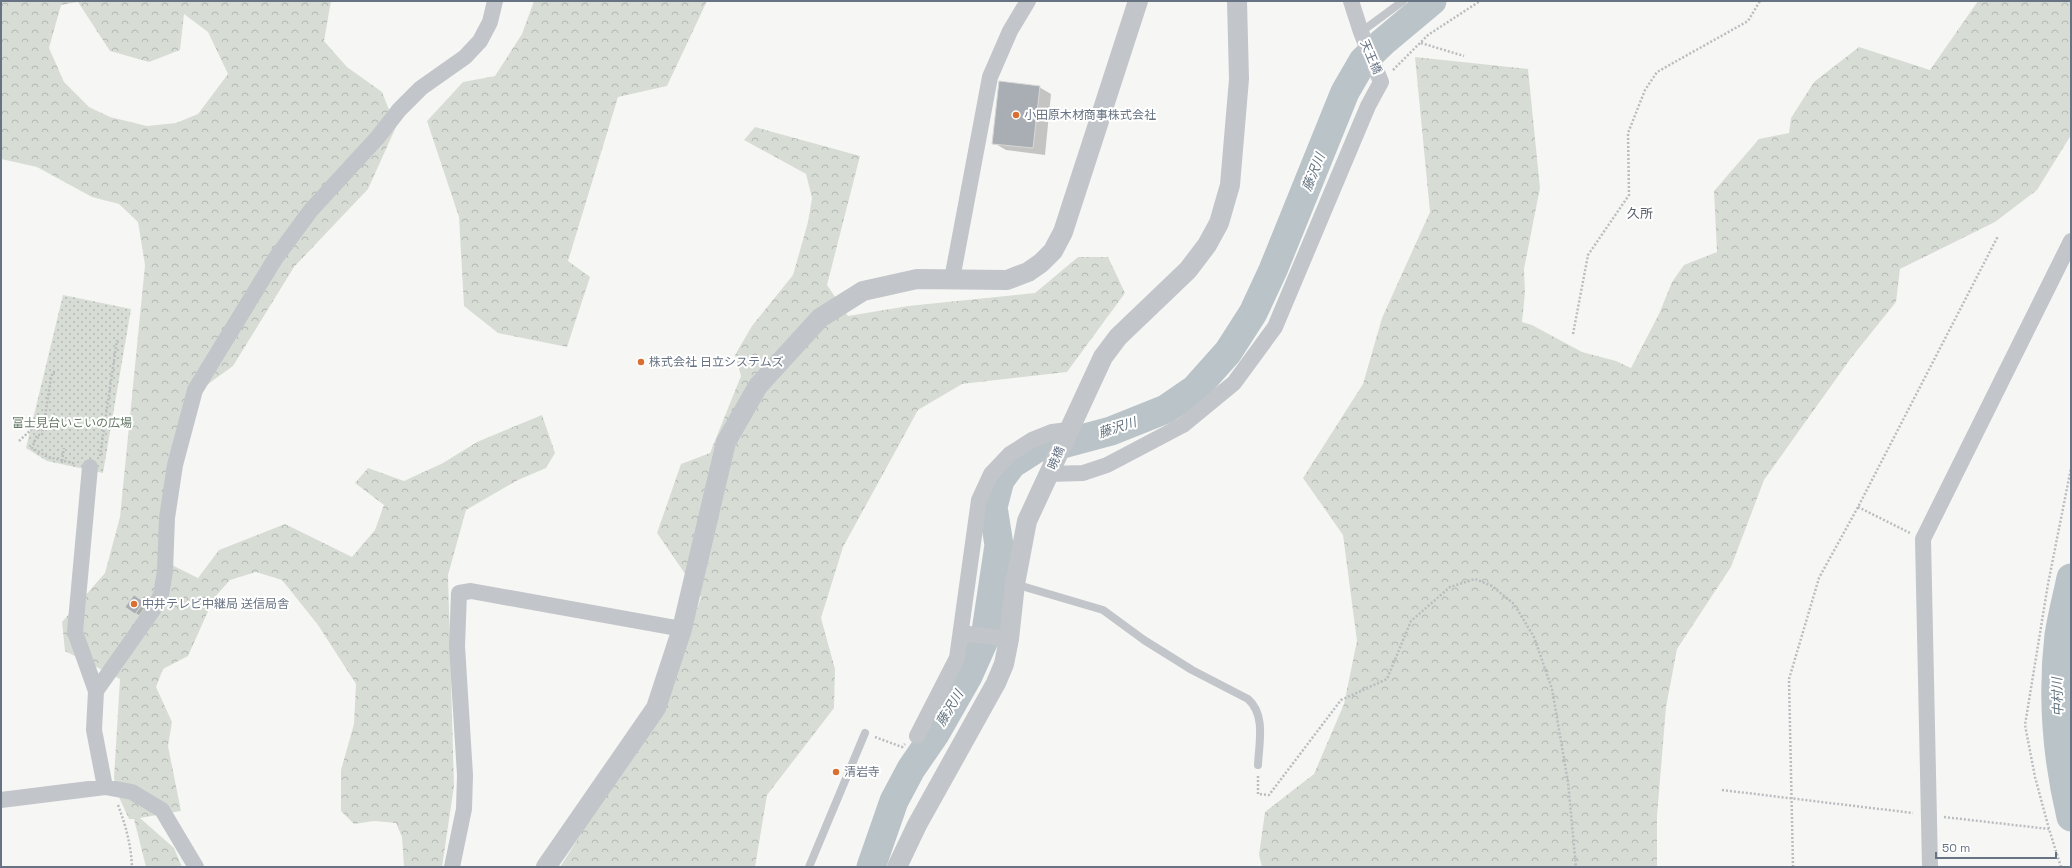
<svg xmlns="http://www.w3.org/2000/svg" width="2072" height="868" font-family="'Space Grotesk','Noto Sans JP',sans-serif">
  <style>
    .forest { fill: url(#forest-crowns); fill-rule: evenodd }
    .park { fill: url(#park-dots) }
    .shadow { fill: #0003 }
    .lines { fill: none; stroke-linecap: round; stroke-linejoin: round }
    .river { stroke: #bac3c8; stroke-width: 29 }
    .building { fill: #a9aeb5; stroke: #d8d8d6 }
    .path { stroke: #babcbf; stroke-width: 2.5; stroke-dasharray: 2 2; stroke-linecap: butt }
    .service { stroke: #c2c5c9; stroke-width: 8 }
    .minor { stroke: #c2c5c9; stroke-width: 16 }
    .tertiary { stroke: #c2c5c9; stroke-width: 20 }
    .poi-dot { fill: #d97032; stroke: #fff; stroke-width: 1.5 }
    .labels { text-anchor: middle; stroke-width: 4; stroke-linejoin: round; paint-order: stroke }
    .street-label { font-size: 12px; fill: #677383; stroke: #fff }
    .poi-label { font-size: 12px; fill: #677383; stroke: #fff; text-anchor: start }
    .park-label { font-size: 12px; fill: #677a66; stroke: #fff }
    .water-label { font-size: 13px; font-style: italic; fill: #63737f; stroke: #fff }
    .neighbourhood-label { font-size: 13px; fill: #555d68; stroke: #fff }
  </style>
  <defs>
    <pattern id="forest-crowns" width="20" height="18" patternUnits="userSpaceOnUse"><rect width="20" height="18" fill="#d7ddd5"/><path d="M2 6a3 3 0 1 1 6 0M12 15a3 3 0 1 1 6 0" fill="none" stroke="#b2b8b2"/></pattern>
    <pattern id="park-dots" width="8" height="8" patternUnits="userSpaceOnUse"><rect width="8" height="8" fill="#d7ddd5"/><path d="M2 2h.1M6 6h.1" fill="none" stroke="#b2b8b2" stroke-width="1.8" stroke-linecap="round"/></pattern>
  </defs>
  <rect width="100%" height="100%" fill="#f6f7f4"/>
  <path class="forest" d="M 1,1 L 331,1 L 324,41 L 347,67 L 382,92 L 396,127 L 368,189 L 294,267 L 233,366 L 186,400 L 160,545 L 174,566 L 198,578 L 219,550 L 285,524 L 352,557 L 375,530 L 384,505 L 355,483 L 368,468 L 404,481 L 443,463 L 477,442 L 542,415 L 555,453 L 546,468 L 518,480 L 466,510 L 448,575 L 454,786 L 442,867 L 404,867 L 402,837 L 396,823 L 374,821 L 354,824 L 341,811 L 341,770 L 354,724 L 356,684 L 318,625 L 282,580 L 256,572 L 230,580 L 214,598 L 188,656 L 163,669 L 156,687 L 172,722 L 168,746 L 181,811 L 140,818 L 174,848 L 182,867 L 146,867 L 134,819 L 129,819 L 118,795 L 114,778 L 120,679 L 65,651 L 62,622 L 105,573 L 120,517 L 145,265 L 138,222 L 119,204 L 92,197 L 37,167 L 1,159 ZM 78,2 L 110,51 L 149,62 L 180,50 L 184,14 L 208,32 L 228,74 L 198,114 L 176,123 L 147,126 L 110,117 L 89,107 L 64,82 L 49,48 L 61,5 Z
    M 534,1 L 707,1 L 667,86 L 618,97 L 568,261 L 590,277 L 567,347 L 498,333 L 464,306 L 459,217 L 427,121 L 463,82 L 495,76 L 522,34 Z
    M 1978,1 L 2071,1 L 2071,135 L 2037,190 L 1995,222 L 1900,269 L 1896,302 L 1851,358 L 1764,480 L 1731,567 L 1677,649 L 1666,707 L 1657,816 L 1657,867 L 1262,867 L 1259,855 L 1265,812 L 1314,774 L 1344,704 L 1357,641 L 1343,535 L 1303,478 L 1363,384 L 1382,318 L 1430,212 L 1415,57 L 1528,69 L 1540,188 L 1524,269 L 1525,293 L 1522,322 L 1532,325 L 1582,352 L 1616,361 L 1631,368 L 1659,314 L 1672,282 L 1684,265 L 1717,252 L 1714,191 L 1759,139 L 1789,133 L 1791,118 L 1814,82 L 1859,47 L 1930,70 Z
    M 755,127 L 860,156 L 827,285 L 848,316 L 908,306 L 1035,293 L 1078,257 L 1108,257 L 1125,293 L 1067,372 L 962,384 L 918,410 L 843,547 L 821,618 L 835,669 L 834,708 L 767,795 L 755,867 L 560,867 L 670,694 L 701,597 L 657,533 L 681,464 L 710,453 L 741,376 L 735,355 L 752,326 L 793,275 L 808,222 L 812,198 L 806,174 L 744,140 Z"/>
  <path class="park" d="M 63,295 L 131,309 L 103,473 L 47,461 L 26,448 Z"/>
  <path class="shadow" d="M 1039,87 L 1051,94 L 1045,155 L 1006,150 L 994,143 Z
    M 137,598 L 147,604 L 139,615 L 126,607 Z"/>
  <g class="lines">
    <path class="river" d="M 2071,578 C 2067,597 2062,616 2059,635 C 2052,695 2057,758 2071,817
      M 871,867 L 894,801 L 911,769 L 935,734 L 968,676 L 985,638 L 999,545 L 993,507 L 1000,480 L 1012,464 L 1037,448 L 1059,445 L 1111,431 L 1166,409 L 1195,389 L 1228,352 L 1253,313 L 1273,270 L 1345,92 L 1363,61 L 1383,42 L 1432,1"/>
  </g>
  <path class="building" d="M 999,81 L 1040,86 L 1033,148 L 992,144 Z
    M 134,595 L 144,602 L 135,614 L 125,607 Z"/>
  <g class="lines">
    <path class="path" d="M 1421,43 L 1464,56
      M 1393,70 L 1428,35 L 1480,1
      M 1573,334 L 1588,255 L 1629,195 L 1628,133 L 1645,90 L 1657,72 L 1748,21 L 1760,1
      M 55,372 L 53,372 L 51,378 L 42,435 L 37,435 L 32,448 L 48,457 L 76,464
      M 19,441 L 33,428 L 42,431
      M 100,456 L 117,340
      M 62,461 L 64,448
      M 1858,507 L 1910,533
      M 875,737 L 902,747 L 905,744
      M 1258,776 L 1258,794 L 1269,795 L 1341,700 L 1387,679 L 1411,621 L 1450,587 L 1475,579 L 1492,586 L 1514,604 L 1534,637 L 1552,689 L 1568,782 L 1576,867
      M 1722,790 L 1913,813
      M 118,805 C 126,826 131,845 132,867
      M 1944,817 L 2049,829
      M 1793,867 L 1789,679 L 1819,578 L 1858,507 L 1998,236
      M 2061,867 L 2049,829 L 2035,777 L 2025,725 L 2048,584 L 2071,468"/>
    <path class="service" d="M 1361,32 L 1403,1
      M 1015,584 L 1103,610 L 1144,640 L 1192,670 L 1248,699 C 1266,715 1259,743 1258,765
      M 809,867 L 865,733"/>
    <path class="minor" d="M 952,279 L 990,77 L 1010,31 L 1028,1
      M 90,467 L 75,632 L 96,691 L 94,730 L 105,787
      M 1049,474 L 1083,473 L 1107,465 L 1183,425 L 1234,383 L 1275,327 L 1368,106 L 1381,82 L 1361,32 L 1351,1
      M 961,633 L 1009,639
      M 96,691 L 153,610 L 161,595 L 165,571 L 167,518 L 175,465 L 195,390 L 275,259 L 311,210 L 378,137 L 399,110 L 421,88 L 465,57 L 480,41 L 490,22 L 495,1
      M 917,736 L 957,658 L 979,500 L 991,474 L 1010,454 L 1032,440 L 1052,432 L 1068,430
      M 1,800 L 105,787 L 132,792 L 162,810 L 196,867
      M 452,867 L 464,809 L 465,775 L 457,646 L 459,593 L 471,591 L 682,629
      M 1930,867 L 1923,539 L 2071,241"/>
    <path class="tertiary" d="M 546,867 L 656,708 L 682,629 L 726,442 L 758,386 L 820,318 L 863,291 L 917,279 L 1007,280 L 1028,272 L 1041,263 L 1053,251 L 1063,232 L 1138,1
      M 897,867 L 917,825 L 996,683 L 1004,664 L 1009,639 L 1015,584 L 1027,521 L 1103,357 L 1118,337 L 1188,270 L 1207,245 L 1219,223 L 1230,185 L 1239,79 L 1237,1"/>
  </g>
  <g class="poi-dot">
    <circle cx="1016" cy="115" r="4"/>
    <circle cx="641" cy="362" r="4"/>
    <circle cx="134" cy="604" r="4"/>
    <circle cx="836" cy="772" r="4"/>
  </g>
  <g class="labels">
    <g class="street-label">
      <text transform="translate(1371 57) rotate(67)" y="4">天王橋</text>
      <text transform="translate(1056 458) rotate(-67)" y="4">暁橋</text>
    </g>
    <g class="poi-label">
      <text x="1024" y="119">小田原木材商事株式会社</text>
      <text x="649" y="366">株式会社 日立システムズ</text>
      <text x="142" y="608">中井テレビ中継局 送信局舎</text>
      <text x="844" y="776">清岩寺</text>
    </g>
    <g class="park-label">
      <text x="72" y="427">富士見台いこいの広場</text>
    </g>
    <g class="water-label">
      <text transform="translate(1313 172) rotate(-68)" y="5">藤沢川</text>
      <text transform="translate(1117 427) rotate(-18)" y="5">藤沢川</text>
      <text transform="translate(2057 697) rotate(-92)" y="5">中村川</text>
      <text transform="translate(949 708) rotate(-59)" y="5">藤沢川</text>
    </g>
    <g class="neighbourhood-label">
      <text x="1640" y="218">久所</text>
    </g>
  </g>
  <rect width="2072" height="868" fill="none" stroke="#677383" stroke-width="4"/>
  <path d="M1936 852v6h120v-6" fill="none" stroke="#677383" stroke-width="2"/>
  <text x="1942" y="852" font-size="12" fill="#677383" stroke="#ffffff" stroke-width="3" paint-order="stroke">50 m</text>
</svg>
